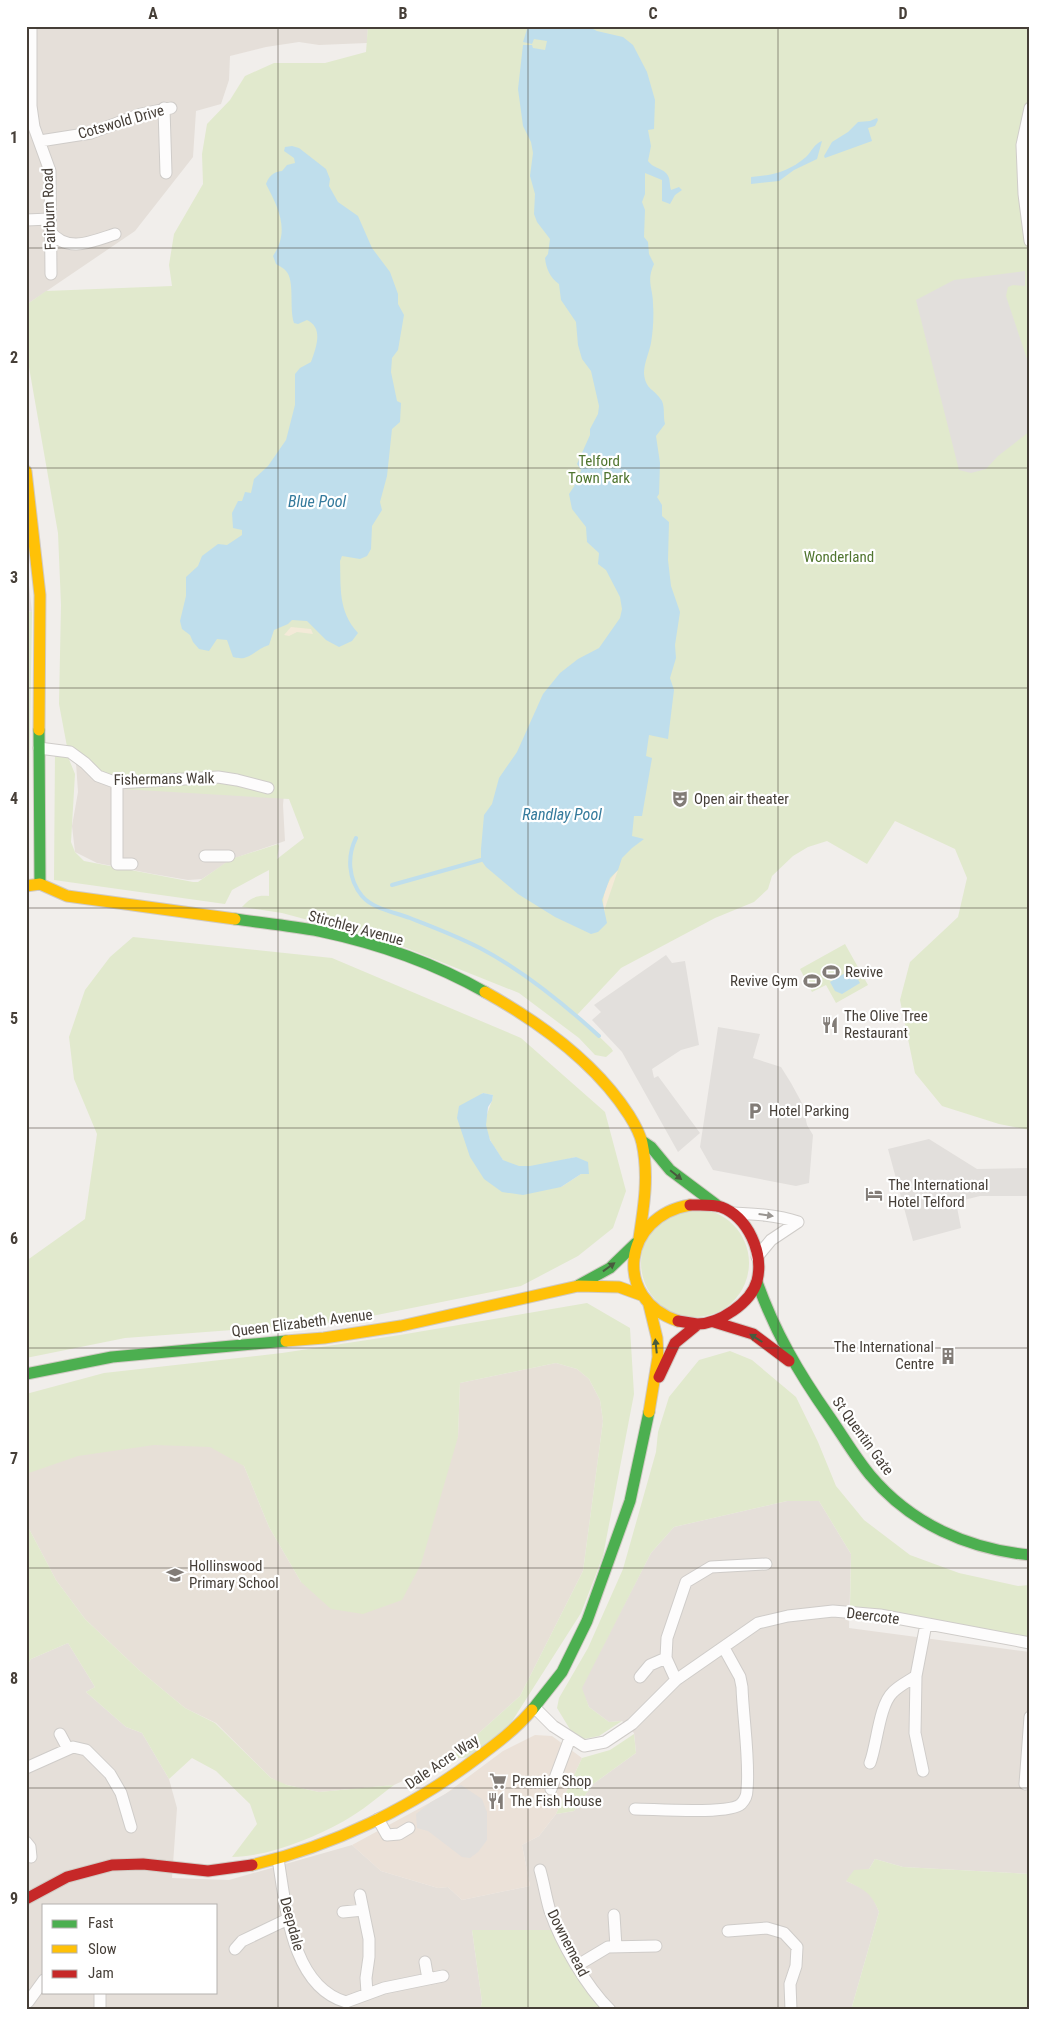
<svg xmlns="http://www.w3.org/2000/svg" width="1056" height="2036" font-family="'Roboto Condensed',sans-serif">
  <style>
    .residential { fill: #e5dfd9; fill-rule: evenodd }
    .commercial { fill: #ebe1d8 }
    .education { fill: #e7e0d7 }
    .green { fill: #e1e9cd; fill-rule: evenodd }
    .sand { fill: #f3ead8 }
    .parking { fill: #e2dfdc }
    .water { fill: #bfdeec }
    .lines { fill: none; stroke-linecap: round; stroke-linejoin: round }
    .stream { stroke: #bfdeec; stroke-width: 4 }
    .street-casing { stroke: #cfccc9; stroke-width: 13 }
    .fast-casing { stroke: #d0cac3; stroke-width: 13 }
    .slow-casing { stroke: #d0cac3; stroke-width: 13 }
    .jam-casing { stroke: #d0cac3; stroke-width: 13 }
    .street { stroke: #fdfcfc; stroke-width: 11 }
    .fast { stroke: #4caf50; stroke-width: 11 }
    .slow { stroke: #ffc107; stroke-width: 11 }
    .jam { stroke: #c62828; stroke-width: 11 }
    .oneway { fill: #485b3e }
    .oneway2 { fill: #989490 }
    .grid { fill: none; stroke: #463f38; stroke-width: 1; stroke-opacity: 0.55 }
    .labels { text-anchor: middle; stroke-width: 4.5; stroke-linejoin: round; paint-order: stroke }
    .street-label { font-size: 15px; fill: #463f38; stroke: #fff }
    .park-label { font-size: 15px; fill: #50752f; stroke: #fff }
    .poi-label { font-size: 15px; fill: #463f38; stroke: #fff; text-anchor: start }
    .water-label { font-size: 16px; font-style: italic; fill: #347a9c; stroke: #fff }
    .neatline { fill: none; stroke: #463f38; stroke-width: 2 }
    .grid-label { font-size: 16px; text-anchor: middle; font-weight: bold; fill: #463f38 }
  </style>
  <rect width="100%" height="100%" fill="#f1eeeb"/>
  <path class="residential" d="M 26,26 L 368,26 L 367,43 L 319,45 L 299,42 L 266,47 L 230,56 L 229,80 L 221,104 L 196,111 L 193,157 L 135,231 L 26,305 Z
    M 26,559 L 32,612 L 26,611 Z
    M 76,763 L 284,794 L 283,805 L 285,841 L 232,859 L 202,879 L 188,880 L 153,874 L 97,863 L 75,852 L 72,826 L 78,792 Z
    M 787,1501 L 819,1501 L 851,1554 L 849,1628 L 1030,1652 L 1030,1874 L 903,1867 L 875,1859 L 869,1869 L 846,1881 L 864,1889 L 873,1898 L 879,1912 L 851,2010 L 603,2010 L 584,1988 L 551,1930 L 472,1930 L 482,2002 L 480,2010 L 26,2010 L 26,1715 L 28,1714 L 26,1709 L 26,1667 L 31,1659 L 68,1643 L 95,1687 L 86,1692 L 126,1727 L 142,1733 L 169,1779 L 177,1808 L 172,1878 L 229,1880 L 352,1845 L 381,1871 L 438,1888 L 448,1887 L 462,1900 L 530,1886 L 522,1845 L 539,1836 L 556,1814 L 574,1811 L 593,1784 L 636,1753 L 634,1733 L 622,1721 L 609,1722 L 589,1707 L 581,1688 L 651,1553 L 674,1527 ZM 44,1905 L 216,1905 L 216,1992 L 44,1992 Z"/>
  <path class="commercial" d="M 535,1735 L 552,1736 L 582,1758 L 556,1814 L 539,1836 L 522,1845 L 530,1886 L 462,1900 L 448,1887 L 438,1888 L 381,1871 L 352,1845 L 444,1795 L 503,1751 Z"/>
  <path class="education" d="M 556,1363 L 577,1369 L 589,1379 L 600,1400 L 603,1421 L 583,1571 L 520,1696 L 450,1759 L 394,1785 L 319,1792 L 283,1784 L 271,1778 L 216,1723 L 185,1708 L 139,1670 L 85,1619 L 56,1580 L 26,1523 L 26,1420 L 179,1401 L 244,1466 L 269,1527 L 301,1582 L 458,1437 L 460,1383 Z"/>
  <path class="green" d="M 368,26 L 1030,26 L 1030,1130 L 999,1124 L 942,1106 L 915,1073 L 900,1000 L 910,962 L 958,917 L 967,878 L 955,849 L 895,821 L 867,864 L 827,841 L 808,847 L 793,856 L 772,876 L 768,889 L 754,902 L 715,918 L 621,968 L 577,1015 L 611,1048 L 613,1051 L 606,1057 L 595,1055 L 579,1038 L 519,993 L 394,943 L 282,913 L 242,907 C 250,898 256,895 269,896 L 269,870 L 232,890 L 225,904 L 54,880 L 55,751 L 66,752 L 75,774 L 71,842 L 75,852 L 84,861 L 193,882 L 198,882 L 231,859 L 278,844 L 279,846 L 277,859 L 304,838 L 289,799 L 122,789 L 68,752 L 59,704 L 61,605 L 58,533 L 26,350 L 26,305 L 46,291 L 172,286 L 169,265 L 174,234 L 203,184 L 202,154 L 207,124 L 230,100 L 245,76 L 274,63 L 325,63 L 366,52 Z
    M 26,611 L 32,612 L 28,855 L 26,855 Z
    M 133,937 L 332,958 L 521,1038 L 605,1112 L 626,1191 L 613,1228 L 578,1256 L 521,1286 L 342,1322 L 125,1338 L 26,1358 L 26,1261 L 85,1219 L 97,1134 L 74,1079 L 69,1037 L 85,990 L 110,957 ZM 482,1093 L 493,1095 C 492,1105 485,1113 486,1125 C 486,1132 490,1140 494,1147 C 497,1150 500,1157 503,1160 C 522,1175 555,1161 576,1157 L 581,1174 L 561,1187 L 470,1157 Z
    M 845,944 L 868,985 L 836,1003 L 826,985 L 812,992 L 800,969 Z
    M641 1263a54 54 0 1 1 108 0a54 54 0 1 1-108 0Z
    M 587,1303 L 630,1328 L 634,1394 L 603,1556 L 581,1613 L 509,1726 L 470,1757 L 450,1759 L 520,1696 L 583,1571 L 603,1421 L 600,1400 L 589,1379 L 577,1369 L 556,1363 L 460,1383 L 458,1437 L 421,1564 L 402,1600 L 363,1614 L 331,1609 L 301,1582 L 269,1527 L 244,1466 L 210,1447 L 154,1445 L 78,1456 L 26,1474 L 26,1394 L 104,1373 L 282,1353 L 400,1335 Z
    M 730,1351 L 752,1360 L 796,1397 L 818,1442 L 836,1486 L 864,1520 L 910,1555 L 959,1573 L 1018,1586 L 1030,1585 L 1030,1637 L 850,1606 L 851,1554 L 819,1501 L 787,1501 L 674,1527 L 651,1553 L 582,1688 L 589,1707 L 609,1722 L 622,1721 L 599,1736 L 584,1739 L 571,1731 L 557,1708 L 559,1698 L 588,1648 L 623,1569 L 656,1452 L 658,1432 L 669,1397 L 699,1360 Z
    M 26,1523 L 56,1580 L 85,1619 L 139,1670 L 185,1708 L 215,1723 L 271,1778 L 287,1785 L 319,1792 L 394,1785 C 378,1797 362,1811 344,1821 C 311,1839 270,1856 232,1857 L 257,1824 L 250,1804 L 216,1771 L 192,1758 L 169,1779 L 142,1733 L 126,1727 L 86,1692 L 95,1687 L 68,1643 L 31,1659 L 26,1667 Z
    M 634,1734 L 636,1753 L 593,1784 L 574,1811 L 556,1814 L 582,1758 L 610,1750 Z
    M 875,1859 L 903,1867 L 1030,1874 L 1030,2010 L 851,2010 L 879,1912 C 871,1892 865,1890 846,1881 L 854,1870 L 869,1869 Z
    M 472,1930 L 551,1930 L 584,1988 L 603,2010 L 480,2010 L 482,2002 Z"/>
  <path class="sand" d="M 291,627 L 311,629 L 313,634 L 297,632 L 289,636 L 284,635 Z
    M 618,870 L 604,911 C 601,895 607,881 618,870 Z"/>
  <path class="parking" d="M 1025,271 L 1025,286 L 1013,285 L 1008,287 L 1006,296 L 1030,368 L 1030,431 L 998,456 L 986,469 L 971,473 L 959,470 L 916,300 L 954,280 Z
    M 666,955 L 672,963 L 685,961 L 699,1045 L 681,1050 L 652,1069 L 654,1078 L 658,1076 L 700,1133 L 678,1152 L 622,1052 L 592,1020 L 601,1012 L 594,1005 Z
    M 718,1027 L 760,1034 L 753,1058 L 781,1067 L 791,1083 L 803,1105 L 807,1125 L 813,1135 L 809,1183 L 796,1186 L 713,1170 L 700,1147 Z
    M 929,1139 L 977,1169 L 1030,1168 L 1030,1196 L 980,1196 L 956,1202 L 961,1228 L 913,1241 L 888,1149 Z
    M 461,1785 L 482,1799 L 487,1812 L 487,1840 L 478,1852 L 470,1858 L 462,1857 L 428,1831 L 417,1828 L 416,1814 L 431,1802 Z"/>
  <path class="water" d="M 528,26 L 587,26 L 597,31 L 623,37 L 633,45 L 647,72 L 655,100 L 654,129 L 648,130 L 651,146 L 648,161 C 653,168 661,168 666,173 C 671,178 669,184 671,190 L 679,187 L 682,190 L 675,195 L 670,204 L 662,201 L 662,180 L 645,173 L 645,194 L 642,202 L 645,210 L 644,237 L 648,242 L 649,254 L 654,264 C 646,281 653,288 653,304 C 654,316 653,331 651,343 C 649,353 644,363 644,373 C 645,390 655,389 662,401 C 665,408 663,416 665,424 L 656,436 L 660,463 L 659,494 L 657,497 L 662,505 L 662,516 L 669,522 L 668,560 L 671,586 L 680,612 L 675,645 L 676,658 L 670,678 L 674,690 L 668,739 L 649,735 L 646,756 L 652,758 L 642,816 L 634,816 L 632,836 L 644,839 L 632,848 L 622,858 L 618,870 L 610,878 L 602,900 L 607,923 L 598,932 L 591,934 L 555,917 L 518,894 L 486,867 L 481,860 L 481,849 L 484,815 L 492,804 L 499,778 L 517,752 L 543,694 L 560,673 L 578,659 L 599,648 L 620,618 L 622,609 L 620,597 L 606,570 L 598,564 L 599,553 L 587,542 L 586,527 L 572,509 L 569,494 L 575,485 L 570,481 L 573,475 L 580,474 L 581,470 L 577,464 L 590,435 L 590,429 L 598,414 L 599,406 L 591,371 L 582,359 L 578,345 L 576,322 L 561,300 L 559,284 C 550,278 546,268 545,258 L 548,254 L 550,239 L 537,222 L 534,214 L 535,194 L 530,176 L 533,153 L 531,142 L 523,126 L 518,89 L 523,45 L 532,45 L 533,48 L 545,50 L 547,41 L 534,39 L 532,44 L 523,42 Z
    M 877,118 L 878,120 L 875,126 L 868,128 L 872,141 L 825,158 L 824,156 L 832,142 L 848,132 L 858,122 L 870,121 Z
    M 822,141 L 817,159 L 794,170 L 779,181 L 751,184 L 751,177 C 774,175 788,172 806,157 C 812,151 814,144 822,141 Z
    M 292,146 L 299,148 L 326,169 L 330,179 L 329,186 L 338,202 L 358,216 L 372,248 L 390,272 L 398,294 L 398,304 L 404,315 L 398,350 L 392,358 L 391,372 L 397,401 L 401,403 L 400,422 L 392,429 L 387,476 L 380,502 L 382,510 L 372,526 L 371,549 L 367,556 L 360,559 L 342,556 L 340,561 C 341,588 338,611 358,633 L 352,641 L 339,647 L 326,640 L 307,621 L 292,620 L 288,624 L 274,630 L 269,645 C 253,650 250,662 233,657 L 227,640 L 217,639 L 209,651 L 199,649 L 193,642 L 190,635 L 182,629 L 180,621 L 186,596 L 186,577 L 198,566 L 202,556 L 218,544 L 227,545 L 242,535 L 242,530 L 233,528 L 232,513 L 238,501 L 242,501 L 245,492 L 251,493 L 254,479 L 268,466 L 286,440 L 295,405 L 295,374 L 300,368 L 311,362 C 316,348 324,328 307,320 L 298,324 L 294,323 C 289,309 295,280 286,271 C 284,268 279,266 276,264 L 273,256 C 290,231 279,209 266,184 C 269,176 273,172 282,171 L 287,165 L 295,163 L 294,158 L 284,151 L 285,147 Z
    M 852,969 L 860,983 L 842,994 L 835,991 L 830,982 Z
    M 483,1093 L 493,1095 L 492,1101 L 488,1107 L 486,1125 L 490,1140 L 503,1160 L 519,1166 L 530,1166 L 576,1157 L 588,1162 L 589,1174 L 581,1174 L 561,1187 L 523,1195 L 502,1192 L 484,1179 L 470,1157 L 457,1118 L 459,1106 Z"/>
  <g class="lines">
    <path class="stream" d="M 356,838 C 347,856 348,879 362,896 C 373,909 394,912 410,918 C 433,927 457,936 480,948 C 524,971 563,1003 599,1036
      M 392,885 L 481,860"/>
    <g class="street-casing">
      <path id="street" d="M 31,26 L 31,106 L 34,127 L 50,171 L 51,274
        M 164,108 L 166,173
        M 1030,108 L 1022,145 L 1024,194 L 1030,241
        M 40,141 L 91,133 L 141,114 L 171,108
        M 26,220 L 50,219
        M 50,231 C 67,254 93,241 115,234
        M 39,748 L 70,752 L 85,763 L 98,776 L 117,783 L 218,777 L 237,780 L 268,788
        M 117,783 L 117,864 L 132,864
        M 205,856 L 229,856
        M 733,1213 C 755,1214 777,1215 798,1222
        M 757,1257 L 771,1240 L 798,1222
        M 916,1676 L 915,1733 L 923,1771
        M 640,1677 L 650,1665 L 666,1658
        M 676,1680 L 666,1658 L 667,1638 L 686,1582 L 711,1567 L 766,1564
        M 535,1708 L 553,1726 L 584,1746 L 605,1742 L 632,1724 L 676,1680 L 758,1623 L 788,1616 L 833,1611 L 880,1615 L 1030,1643
        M 60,1734 L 68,1749
        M 870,1763 C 877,1745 879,1705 893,1692 C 900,1685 909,1681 916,1676 L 926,1624
        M 26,1768 L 73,1747 L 86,1750 L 110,1774 L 121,1793 L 131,1827
        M 1025,1784 L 1030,1717
        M 551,1789 L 570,1738
        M 635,1809 C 655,1809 729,1815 741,1804 C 745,1800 747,1795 747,1790 C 750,1760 743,1718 742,1687 L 740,1677 L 724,1648
        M 378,1819 L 387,1835 L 399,1834 L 409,1828
        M 26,1842 L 30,1847 L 31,1857
        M 278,1859 C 286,1906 291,1986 346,2002 L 384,1988 L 428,1979
        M 540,1870 C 544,1884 546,1898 550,1911 C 561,1943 586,1986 610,2010
        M 360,1895 L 369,1939 L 369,1957 L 366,1978 L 367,1993
        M 343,1912 L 363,1910
        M 614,1915 L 616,1947
        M 728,1931 L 767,1928 L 784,1933 L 797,1947 L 796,1966 L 790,1984 L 791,2010
        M 235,1949 L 242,1941 L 288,1919
        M 425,1962 L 428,1979 L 443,1976
        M 578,1965 L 608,1947 L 656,1946
        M 100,1992 L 100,2010
        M 28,2002 L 44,1980"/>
    </g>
    <g class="fast-casing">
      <path id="fast" d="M 39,730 L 40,884
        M 235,919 C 263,923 291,926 319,931 C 376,943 434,963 485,992
        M 642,1141 L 651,1147 L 670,1170 L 718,1206
        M 757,1282 C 775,1332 798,1372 829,1416 C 843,1436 855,1457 870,1475 C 911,1524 968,1549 1030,1555
        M 579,1285 L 610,1268 L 636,1243
        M 26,1374 L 112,1357 L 286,1341
        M 532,1710 L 562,1672 L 587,1621 L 630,1501 L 649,1412"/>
    </g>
    <g class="slow-casing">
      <path id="slow" d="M 26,471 L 40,595 L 39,730
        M 26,886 L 40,884 L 67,896 L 235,919
        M 485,992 C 539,1022 595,1062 629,1115 C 634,1123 640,1133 642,1143 C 649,1175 644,1206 639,1238
        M 649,1305 L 657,1338 L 658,1357 L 649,1412
        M 678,1321 C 612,1299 623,1216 690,1205
        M 286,1341 L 324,1338 L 401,1326 L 578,1286 L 619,1287 L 641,1295
        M 252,1865 C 333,1846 411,1808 477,1758 C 496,1744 516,1729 532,1710"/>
    </g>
    <g class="jam-casing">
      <path id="jam" d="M 678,1321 C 684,1322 691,1323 697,1324 C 719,1324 751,1303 757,1281 C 764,1253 748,1217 721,1207 C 711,1204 700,1205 690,1205
        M 714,1322 L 753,1334 L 789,1361
        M 659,1377 L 675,1343 L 697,1325
        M 26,1899 L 67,1877 L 112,1865 L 143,1864 L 208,1871 L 252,1865"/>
    </g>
    <use href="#street" class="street"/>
    <use href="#fast" class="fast"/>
    <use href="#slow" class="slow"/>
    <use href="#jam" class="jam"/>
  </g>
  <defs><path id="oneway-solid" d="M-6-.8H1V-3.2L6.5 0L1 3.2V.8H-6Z" transform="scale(1.25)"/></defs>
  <g class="oneway">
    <use href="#oneway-solid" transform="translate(676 1175) rotate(39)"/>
    <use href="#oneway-solid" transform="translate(609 1267) rotate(-36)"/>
    <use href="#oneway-solid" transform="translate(756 1338) rotate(-148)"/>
    <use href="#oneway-solid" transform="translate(656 1346) rotate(-96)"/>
  </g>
  <use class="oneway2" href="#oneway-solid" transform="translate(766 1215) rotate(8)"/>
  <path class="grid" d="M 278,26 L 278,2010M 528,26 L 528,2010M 778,26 L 778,2010M 26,248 L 1030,248M 26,468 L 1030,468M 26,688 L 1030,688M 26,908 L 1030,908M 26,1128 L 1030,1128M 26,1348 L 1030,1348M 26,1568 L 1030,1568M 26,1788 L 1030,1788"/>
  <defs>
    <g id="theatre-bare" transform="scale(1.35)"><path d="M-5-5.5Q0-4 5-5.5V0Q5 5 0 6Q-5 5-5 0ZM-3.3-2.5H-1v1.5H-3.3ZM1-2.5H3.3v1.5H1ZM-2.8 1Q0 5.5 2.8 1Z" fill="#827c77" stroke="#fff" stroke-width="2.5" paint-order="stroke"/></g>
    <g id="stadium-bare" transform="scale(1.35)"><path d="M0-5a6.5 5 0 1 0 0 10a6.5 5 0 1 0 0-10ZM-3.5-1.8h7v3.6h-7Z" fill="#827c77" stroke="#fff" stroke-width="2.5" paint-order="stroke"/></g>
    <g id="restaurant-bare" transform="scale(1.35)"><path d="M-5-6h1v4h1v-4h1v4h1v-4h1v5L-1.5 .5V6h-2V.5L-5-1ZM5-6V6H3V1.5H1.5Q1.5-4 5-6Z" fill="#827c77" stroke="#fff" stroke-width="2.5" paint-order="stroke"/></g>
    <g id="parking-bare" transform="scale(1.35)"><path d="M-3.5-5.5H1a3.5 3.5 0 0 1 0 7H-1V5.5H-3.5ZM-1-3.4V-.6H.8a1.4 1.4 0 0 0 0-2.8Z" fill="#827c77" stroke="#fff" stroke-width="2.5" paint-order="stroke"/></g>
    <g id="hotel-bare" transform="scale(1.35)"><path d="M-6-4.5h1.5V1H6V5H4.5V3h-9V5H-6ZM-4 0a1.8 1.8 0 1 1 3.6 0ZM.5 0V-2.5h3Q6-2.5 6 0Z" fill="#827c77" stroke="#fff" stroke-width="2.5" paint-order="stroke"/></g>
    <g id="building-bare" transform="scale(1.35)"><path d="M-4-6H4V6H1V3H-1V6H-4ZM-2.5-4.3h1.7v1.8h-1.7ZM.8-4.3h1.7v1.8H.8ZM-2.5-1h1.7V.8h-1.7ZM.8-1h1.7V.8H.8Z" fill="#827c77" stroke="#fff" stroke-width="2.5" paint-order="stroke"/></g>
    <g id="school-bare" transform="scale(1.35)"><path d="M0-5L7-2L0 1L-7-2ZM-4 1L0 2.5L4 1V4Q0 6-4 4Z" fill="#827c77" stroke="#fff" stroke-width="2.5" paint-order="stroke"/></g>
    <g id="supermarket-bare" transform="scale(1.35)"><path d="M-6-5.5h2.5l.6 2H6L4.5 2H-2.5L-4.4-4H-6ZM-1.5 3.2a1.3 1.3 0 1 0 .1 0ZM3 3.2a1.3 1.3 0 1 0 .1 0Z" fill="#827c77" stroke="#fff" stroke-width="2.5" paint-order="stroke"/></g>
  </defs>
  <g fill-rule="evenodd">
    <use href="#theatre-bare" x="680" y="799"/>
    <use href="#stadium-bare" x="831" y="972"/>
    <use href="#stadium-bare" x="812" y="981"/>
    <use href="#restaurant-bare" x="830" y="1025"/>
    <use href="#parking-bare" x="755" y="1111"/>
    <use href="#hotel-bare" x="874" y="1194"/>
    <use href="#building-bare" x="948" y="1356"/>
    <use href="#school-bare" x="175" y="1575"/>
    <use href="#supermarket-bare" x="498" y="1781"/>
    <use href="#restaurant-bare" x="496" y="1801"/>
  </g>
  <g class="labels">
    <g class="street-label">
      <text transform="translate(121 122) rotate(-16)" y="5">Cotswold Drive</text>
      <text transform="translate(49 209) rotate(-92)" y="5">Fairburn Road</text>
      <text transform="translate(164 779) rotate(-1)" y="5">Fishermans Walk</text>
      <text transform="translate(356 928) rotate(15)" y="5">Stirchley Avenue</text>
      <text transform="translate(302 1323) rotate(-7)" y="5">Queen Elizabeth Avenue</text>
      <text transform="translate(863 1436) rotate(54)" y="5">St Quentin Gate</text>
      <text transform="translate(873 1616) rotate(7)" y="5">Deercote</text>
      <text transform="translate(442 1762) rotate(-34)" y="5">Dale Acre Way</text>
      <text transform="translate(292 1924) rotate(75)" y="5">Deepdale</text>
      <text transform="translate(568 1943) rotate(63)" y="5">Downemead</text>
    </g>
    <g class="park-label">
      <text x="599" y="466">Telford<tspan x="599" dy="17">Town Park</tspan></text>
      <text x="839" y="562">Wonderland</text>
    </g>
    <g class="poi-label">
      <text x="694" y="804">Open air theater</text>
      <text x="845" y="977">Revive</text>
      <text x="798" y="986" text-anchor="end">Revive Gym</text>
      <text x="844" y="1021">The Olive Tree<tspan x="844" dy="17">Restaurant</tspan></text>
      <text x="769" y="1116">Hotel Parking</text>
      <text x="888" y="1190">The International<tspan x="888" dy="17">Hotel Telford</tspan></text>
      <text x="934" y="1352" text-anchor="end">The International<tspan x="934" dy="17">Centre</tspan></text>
      <text x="189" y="1571">Hollinswood<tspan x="189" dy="17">Primary School</tspan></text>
      <text x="512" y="1786">Premier Shop</text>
      <text x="510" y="1806">The Fish House</text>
    </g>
    <g class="water-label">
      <text x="317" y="507">Blue Pool</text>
      <text x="562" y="820">Randlay Pool</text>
    </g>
  </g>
  <rect width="1056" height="2036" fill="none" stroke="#ffffff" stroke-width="55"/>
  <rect x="42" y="1904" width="175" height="90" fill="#ffffff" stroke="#b5b2af"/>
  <rect x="52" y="1920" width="25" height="8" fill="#4caf50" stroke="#b5b2af"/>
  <text x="88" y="1928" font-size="15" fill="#463f38">Fast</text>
  <rect x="52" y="1945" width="25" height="8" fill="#ffc107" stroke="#b5b2af"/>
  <text x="88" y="1954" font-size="15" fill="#463f38">Slow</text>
  <rect x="52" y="1970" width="25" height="8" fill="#c62828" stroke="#b5b2af"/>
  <text x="88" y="1978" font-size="15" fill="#463f38">Jam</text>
  <rect x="28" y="28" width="1000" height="1980" class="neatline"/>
  <g class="grid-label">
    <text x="153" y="19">A</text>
    <text x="403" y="19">B</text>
    <text x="653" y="19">C</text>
    <text x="903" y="19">D</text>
    <text x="14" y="143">1</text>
    <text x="14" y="363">2</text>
    <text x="14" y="583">3</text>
    <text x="14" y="804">4</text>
    <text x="14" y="1024">5</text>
    <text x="14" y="1244">6</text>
    <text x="14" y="1464">7</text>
    <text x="14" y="1684">8</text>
    <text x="14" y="1904">9</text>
  </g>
</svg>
